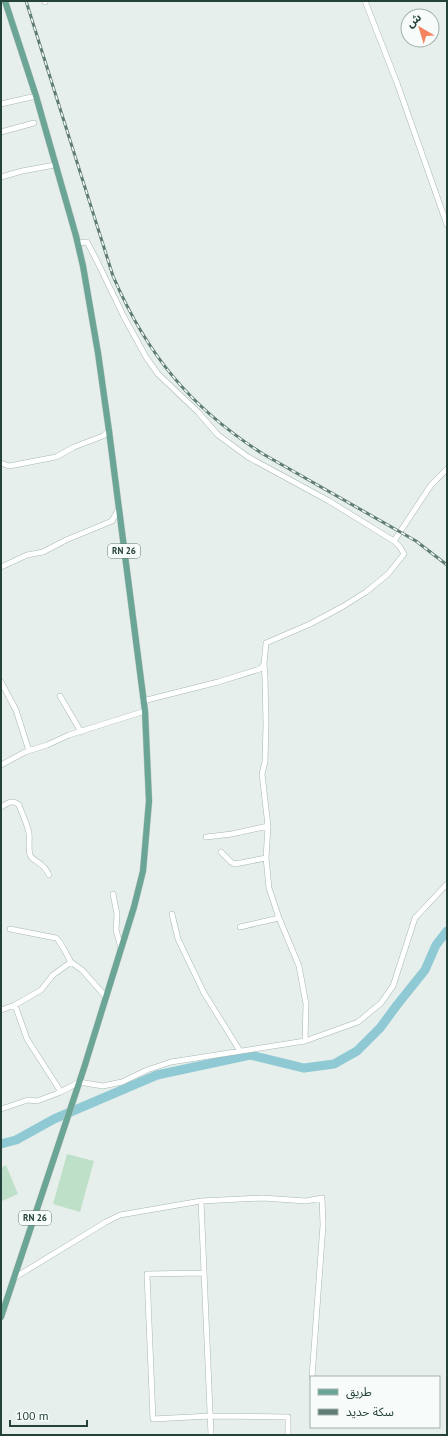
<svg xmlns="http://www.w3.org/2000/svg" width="448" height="1436" font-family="'PT Sans','Noto Sans Arabic',sans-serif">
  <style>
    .green { fill: #bfe0c8 }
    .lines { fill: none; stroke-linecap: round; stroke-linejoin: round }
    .river { stroke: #8ec9d4; stroke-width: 9 }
    .minor-casing { stroke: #a8b8b2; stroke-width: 6 }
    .major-casing { stroke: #c2cac8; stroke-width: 7 }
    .minor { stroke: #fff; stroke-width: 5 }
    .major { stroke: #6aa596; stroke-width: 6 }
    .rail-casing { stroke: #5f7d75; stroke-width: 3 }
    .rail { stroke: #f7fbf9; stroke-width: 1.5; stroke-dasharray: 4.5; stroke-linecap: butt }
    .labels { text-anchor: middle; stroke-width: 4; stroke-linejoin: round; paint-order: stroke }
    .shield { fill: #f7fbf9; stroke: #637a73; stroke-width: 1 }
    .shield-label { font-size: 9px; font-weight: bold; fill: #24423a }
  </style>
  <rect width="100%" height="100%" fill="#e6efeb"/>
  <path class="green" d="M 67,1154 L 94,1161 L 80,1212 L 53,1204 Z
    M 6,1165 L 18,1194 L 2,1201 L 1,1168 Z"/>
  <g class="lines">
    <path class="river" d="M 1,1144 L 16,1140 L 54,1119 L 157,1075 L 250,1055 L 304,1068 L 334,1064 L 357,1051 L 380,1028 L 397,1005 L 425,970 L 436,945 L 447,931"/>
    <g class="minor-casing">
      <path id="minor" d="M 45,1 L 45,2
        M 365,1 L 397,83 L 447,225
        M 1,104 L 36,96
        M 1,132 L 34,123
        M 1,177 L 22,171 L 55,165
        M 78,243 L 87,242 L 97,261 L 124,317 L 146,357 L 158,374 L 198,412 L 218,435 L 248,457 L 329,501 L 394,541 L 400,547 L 404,554 L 388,574 L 366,592 L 342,607 L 310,624 L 266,643 L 264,664 L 260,669 L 218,682 L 143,701
        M 1,463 L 9,466 L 56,457 L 74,447 L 103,436 L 109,431
        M 394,541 L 431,485 L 447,469
        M 1,567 L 27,555 L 43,552 L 66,540 L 112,521 L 118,510
        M 264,664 L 265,678 L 266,724 L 265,762 L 262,774 L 268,826 L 266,858 L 269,888 L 279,918 L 299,966 L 306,1004 L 305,1041
        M 1,682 L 16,710 L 29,751
        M 60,696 L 81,732
        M 1,765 L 25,752 L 47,745 L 69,735 L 145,711
        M 1,807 C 8,803 13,799 19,805 C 22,814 27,823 29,833 C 30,839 28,848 30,855 C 33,862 44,862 49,875
        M 206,837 L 232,834 L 268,826
        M 221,852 L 231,862 L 235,864 L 266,858
        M 113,894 L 117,914 L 116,930 L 121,948
        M 172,914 L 178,939 L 204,993 L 240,1051
        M 240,927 L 279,918
        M 10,929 L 56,938 C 61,941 67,956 71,962
        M 15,1005 L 27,1039 L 61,1092
        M 1,1010 L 15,1005 L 41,990 L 53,975 L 71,962 L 82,970 L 106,997
        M 1,1109 L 28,1100 L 37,1101 L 61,1092 L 79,1082 L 103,1086 L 122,1082 L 147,1070 L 171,1062 L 305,1041 L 358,1022 L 381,1003 L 393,986 L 415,918 L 447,884
        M 201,1201 L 211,1435
        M 204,1273 L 147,1274 L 153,1419 L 210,1416 L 288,1417 L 288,1435
        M 14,1278 L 106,1222 L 120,1215 L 201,1201 L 263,1198 L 306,1201 L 322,1198 L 323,1225 L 312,1377"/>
    </g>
    <g class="major-casing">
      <path id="major" d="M 1,1317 L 84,1068 L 134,907 L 143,871 L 149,801 L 145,711 L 109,431 L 98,353 L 83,266 L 76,236 L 36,96 L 5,1"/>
    </g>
    <use href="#minor" class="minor"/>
    <use href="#major" class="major"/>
    <g class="rail-casing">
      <path id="rail" d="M 26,1 L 113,276 C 147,355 191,408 263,454 L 416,541 L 447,565"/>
    </g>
    <use href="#rail" class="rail"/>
  </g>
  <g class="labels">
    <g class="shield">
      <rect x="108" y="544" width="32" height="14" rx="3"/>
      <rect x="19" y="1211" width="32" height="14" rx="3"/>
    </g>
    <g class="shield-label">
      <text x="124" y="554">RN 26</text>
      <text x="35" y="1221">RN 26</text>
    </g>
  </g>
  <rect width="448" height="1436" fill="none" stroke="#24423a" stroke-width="4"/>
  <rect x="310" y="1376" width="130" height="52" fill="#f7fbf9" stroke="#a3b1ad"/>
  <rect x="318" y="1389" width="20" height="6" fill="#6aa596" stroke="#a3b1ad"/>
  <text x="346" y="1396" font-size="12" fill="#24423a">طريق</text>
  <rect x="318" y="1409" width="20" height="6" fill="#5f7d75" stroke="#a3b1ad"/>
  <text x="346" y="1416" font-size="12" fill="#24423a">سكة حديد</text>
  <g transform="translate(420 28) rotate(322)"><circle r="19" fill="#f7fbf9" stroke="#a3b1ad"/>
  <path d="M0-3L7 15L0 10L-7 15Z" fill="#f4845f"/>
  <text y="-6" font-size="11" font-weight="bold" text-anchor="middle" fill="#24423a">ش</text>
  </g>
  <path d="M10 1420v6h77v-6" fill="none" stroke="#24423a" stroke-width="2"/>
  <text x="16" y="1420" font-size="12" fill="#24423a" stroke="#f7fbf9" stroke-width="3" paint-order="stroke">100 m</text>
</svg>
